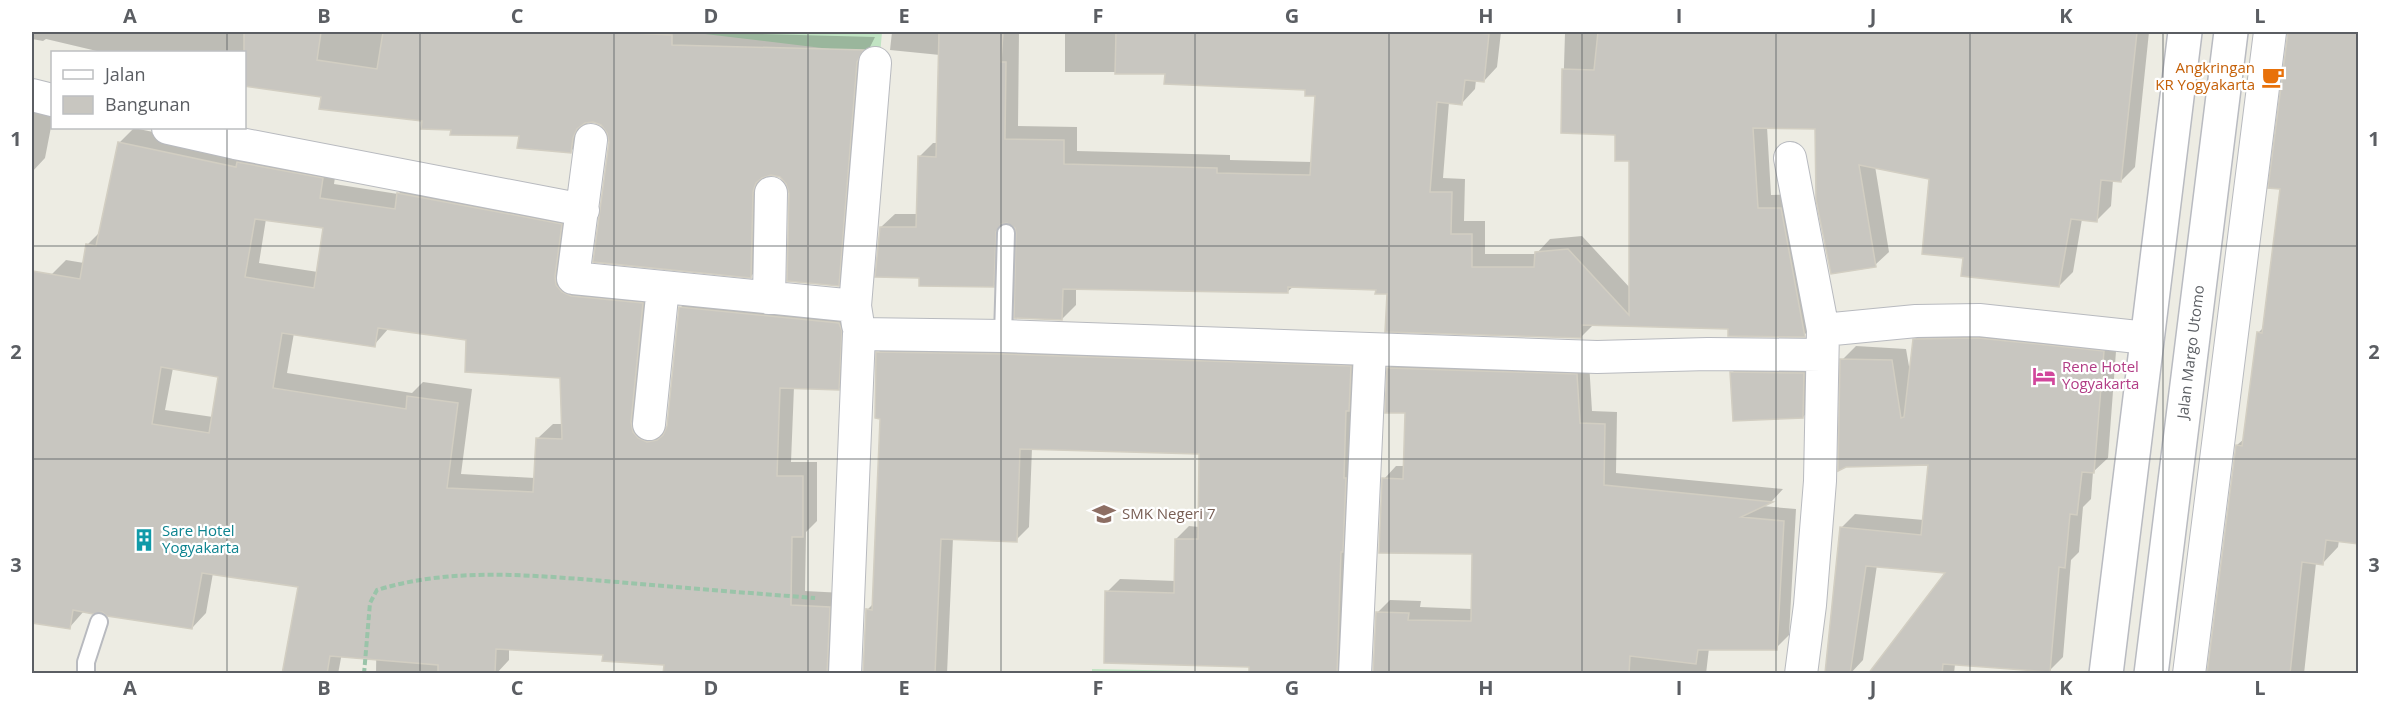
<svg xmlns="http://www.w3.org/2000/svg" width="2390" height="705" font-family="'Open Sans',sans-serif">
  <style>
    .green { fill: #c1e4c3 }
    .shadow { fill: #0003; fill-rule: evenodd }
    .building { fill: #c8c6c0; stroke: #d2cec2; stroke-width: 1.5; fill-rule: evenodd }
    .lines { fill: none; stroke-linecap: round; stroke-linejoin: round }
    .lane-casing { stroke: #b8babf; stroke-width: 20 }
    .street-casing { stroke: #b8babf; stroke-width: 34 }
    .secondary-casing { stroke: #b9bbc1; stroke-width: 36 }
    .path { stroke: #9ac4a9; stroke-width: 4; stroke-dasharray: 6 3; stroke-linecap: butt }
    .lane { stroke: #fff; stroke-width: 16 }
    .street { stroke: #fff; stroke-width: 32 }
    .secondary { stroke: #fff; stroke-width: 33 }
    .grid { fill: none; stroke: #5b5e63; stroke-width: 1.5; stroke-opacity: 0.55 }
    .labels { text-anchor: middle; stroke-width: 4.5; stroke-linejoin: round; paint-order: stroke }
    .food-label { font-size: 15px; fill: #c56008; stroke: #fff; text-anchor: end }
    .street-label { font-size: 15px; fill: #5b5e63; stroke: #fff }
    .hotel-label { font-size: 15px; fill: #b23c85; stroke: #fff; text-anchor: start }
    .education-label { font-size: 15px; fill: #785e54; stroke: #fff; text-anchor: start }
    .culture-label { font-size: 15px; fill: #0d838f; stroke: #fff; text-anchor: start }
    .neatline { fill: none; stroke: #5b5e63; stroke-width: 2 }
    .grid-label { font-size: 20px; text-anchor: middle; font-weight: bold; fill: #5b5e63 }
  </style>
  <rect width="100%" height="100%" fill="#edece3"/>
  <path class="green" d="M 705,32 L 882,32 L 880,55 L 705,34 Z
    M 1092,669 L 1244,672 L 1244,673 L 1092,674 Z"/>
  <path class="shadow" d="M 32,32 L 684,32 L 875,37 L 870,47 L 851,272 L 838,285 L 790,193 L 788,183 L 781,176 L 771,174 L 767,175 L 766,178 L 764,263 L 751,276 L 610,142 L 609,132 L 603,125 L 594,121 L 588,121 L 584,138 L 571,151 L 520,135 L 452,128 L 322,96 L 244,52 L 140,52 L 129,51 L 127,52 L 101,52 L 46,39 L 43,41 L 32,39 Z
    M 892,32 L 1019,32 L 1018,126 L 1077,127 L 1077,151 L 1230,155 L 1230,160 L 1312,162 L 1317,95 L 1307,89 L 1166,72 L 1065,72 L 1065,32 L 2149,32 L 2135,167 L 2121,181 L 2113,180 L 2111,206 L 2097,220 L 2082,219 L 2073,272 L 2059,286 L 1965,257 L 1931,178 L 1875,166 L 1889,252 L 1875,265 L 1816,128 L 1767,127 L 1771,195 L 1795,194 L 1818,322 L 1804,335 L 1729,328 L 1594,324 L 1581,337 L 1388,293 L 1377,288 L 1294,286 L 1287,292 L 1076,288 L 1076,305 L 1062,319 L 1016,227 L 1009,222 L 1007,272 L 993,286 L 921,276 L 881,227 L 895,214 L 918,214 L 919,157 L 933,143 L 937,143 L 940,55 L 890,50 ZM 1501,32 L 1565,33 L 1562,131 L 1617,133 L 1631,160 L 1631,289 L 1582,236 L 1550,239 L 1536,254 L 1485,254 L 1485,221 L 1464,221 L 1465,179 L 1443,178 L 1449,102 L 1462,103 L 1475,89 L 1476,80 L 1484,81 L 1497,67 Z
    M 2296,32 L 2358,32 L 2358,543 L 2339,540 L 2338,547 L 2322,564 L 2316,563 L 2304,674 L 2209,674 L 2237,445 L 2244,439 L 2258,333 L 2264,327 L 2282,188 L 2289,39 Z
    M 32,84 L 52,96 L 52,122 L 45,158 L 32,172 Z
    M 134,128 L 249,152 L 337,164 L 334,184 L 398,194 L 413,179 L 576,210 L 569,261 L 657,289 L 662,428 L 668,427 L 681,307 L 695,293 L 854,308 L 853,374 L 838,389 L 794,387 L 791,462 L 817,462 L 817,521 L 806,532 L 805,591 L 844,593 L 832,674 L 665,674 L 666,663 L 604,654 L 509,648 L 509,660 L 496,674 L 376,674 L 378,532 L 365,530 L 338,674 L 283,674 L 300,586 L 213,573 L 206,613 L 192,628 L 102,610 L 84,611 L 69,628 L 32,621 L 32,470 L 35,447 L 63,369 L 32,362 L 32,307 L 45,310 L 51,275 L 66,260 L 84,263 L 87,245 L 101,231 L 119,143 ZM 266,219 L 324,227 L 318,272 L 259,263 ZM 389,328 L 468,339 L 562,376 L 563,424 L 553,424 L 538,438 L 535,478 L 461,474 L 472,389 L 423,382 L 412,393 L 287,373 L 294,333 L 374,345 ZM 173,368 L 220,376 L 213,417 L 165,410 Z
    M 1928,326 L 2117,338 L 2108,458 L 2093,472 L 2091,499 L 2083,507 L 2079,552 L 2071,560 L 2063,657 L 2049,671 L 1955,664 L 1954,674 L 1870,674 L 1948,571 L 1877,565 L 1863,660 L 1850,674 L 1841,528 L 1855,514 L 1924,520 L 1929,463 L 1842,360 L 1856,346 L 1906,349 L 1910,372 L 1914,340 Z
    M 891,340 L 1363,354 L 1355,674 L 1250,674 L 1250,665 L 1107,592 L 1120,579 L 1176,581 L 1176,539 L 1189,526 L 1199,527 L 1200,453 L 1032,448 L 1029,527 L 1016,540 L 953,538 L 947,674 L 863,674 L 867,610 L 874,603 L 882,417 L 878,353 Z
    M 1401,355 L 1589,362 L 1592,411 L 1617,412 L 1616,473 L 1783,489 L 1772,501 L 1762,506 L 1796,509 L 1789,635 L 1776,648 L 1709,648 L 1706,674 L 1374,674 L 1377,613 L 1390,600 L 1421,601 L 1420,607 L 1472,609 L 1473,553 L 1384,479 L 1396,466 L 1405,466 L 1407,412 L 1389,368 Z
    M 1744,360 L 1816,361 L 1815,404 L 1803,417 L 1732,373 Z"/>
  <path class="building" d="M 244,32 L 321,32 L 317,60 L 377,69 L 383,32 L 611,32 L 672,35 L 672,45 L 864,50 L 857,62 L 839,286 L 787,281 L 789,193 L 786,184 L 780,177 L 771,175 L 762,178 L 756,183 L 753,192 L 751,278 L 593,262 L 609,142 L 607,133 L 601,125 L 593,122 L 585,123 L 577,129 L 573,138 L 571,153 L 517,148 L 519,136 L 450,135 L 451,130 L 421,129 L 422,121 L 319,109 L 321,97 L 244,86 Z
    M 939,32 L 1003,32 L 1001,62 L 1006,62 L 1005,139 L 1064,140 L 1064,164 L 1217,168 L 1217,173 L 1310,175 L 1315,96 L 1305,96 L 1305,90 L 1164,84 L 1165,74 L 1115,74 L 1116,32 L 1462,32 L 1489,34 L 1484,82 L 1465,80 L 1462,105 L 1437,102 L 1430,192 L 1452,192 L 1451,234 L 1472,234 L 1472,267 L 1534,267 L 1535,252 L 1568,249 L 1629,315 L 1629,161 L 1615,161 L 1615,135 L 1561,133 L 1562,69 L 1594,70 L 1598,32 L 2137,32 L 2121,182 L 2101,180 L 2097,222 L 2071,219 L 2059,287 L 1961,276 L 1963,258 L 1922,254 L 1929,179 L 1859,165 L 1876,267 L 1831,274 L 1816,200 L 1815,129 L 1753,128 L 1758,208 L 1781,208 L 1805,337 L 1728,336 L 1728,329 L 1582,325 L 1581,338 L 1385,332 L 1387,294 L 1375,294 L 1376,290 L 1288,287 L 1288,293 L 1063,289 L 1062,320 L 1014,318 L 1016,233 L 1015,228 L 1007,223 L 1001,224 L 996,232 L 994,287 L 919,286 L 919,278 L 875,277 L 880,227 L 916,227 L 918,156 L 936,157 Z
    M 2288,32 L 2358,32 L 2358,544 L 2326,540 L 2323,565 L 2302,562 L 2290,674 L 2207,674 L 2236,445 L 2242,446 L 2257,332 L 2262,333 L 2280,189 L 2268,188 Z
    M 118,142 L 236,167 L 237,162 L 323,178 L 320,198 L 395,209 L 397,193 L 562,224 L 555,276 L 556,285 L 562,292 L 571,296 L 643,303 L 631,422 L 633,432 L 638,438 L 647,442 L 657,440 L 663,435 L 667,426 L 679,307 L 839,323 L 842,331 L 839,390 L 780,388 L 777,476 L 803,476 L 803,537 L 792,537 L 791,605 L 830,607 L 827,674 L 663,674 L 664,665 L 602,661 L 603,655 L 496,649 L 495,674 L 438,674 L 438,665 L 330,656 L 327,674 L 282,674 L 298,587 L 202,573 L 192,629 L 107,616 L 102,612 L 93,614 L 73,610 L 70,629 L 32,623 L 32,271 L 80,279 L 86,244 L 96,246 ZM 255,219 L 323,228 L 314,288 L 245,277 ZM 378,328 L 466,340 L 465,372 L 560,378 L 562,439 L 536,438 L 533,492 L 447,488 L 458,403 L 407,396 L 406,409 L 273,388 L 282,333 L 375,347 ZM 161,367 L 218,377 L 209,433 L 152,424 Z
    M 1978,338 L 2104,351 L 2094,473 L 2082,472 L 2077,515 L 2070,514 L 2065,568 L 2059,567 L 2050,672 L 1943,664 L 1942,674 L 1868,674 L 1945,573 L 1866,566 L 1850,674 L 1825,673 L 1840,527 L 1921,535 L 1928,465 L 1846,467 L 1838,471 L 1840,359 L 1892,360 L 1901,418 L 1904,417 L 1913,339 Z
    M 876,352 L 1003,354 L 1351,366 L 1349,411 L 1346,411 L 1344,478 L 1346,478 L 1343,552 L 1341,552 L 1337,674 L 1249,674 L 1249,667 L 1104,663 L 1105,591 L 1174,593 L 1175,539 L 1198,539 L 1199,454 L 1020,449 L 1017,542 L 941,539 L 935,674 L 863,674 L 866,609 L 872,610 L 880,419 L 875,418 Z
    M 1387,368 L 1577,374 L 1580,423 L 1605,424 L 1604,485 L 1773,502 L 1741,517 L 1784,521 L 1777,650 L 1698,650 L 1696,664 L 1630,656 L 1629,674 L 1373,674 L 1376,612 L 1409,613 L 1408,620 L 1471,621 L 1472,554 L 1379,553 L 1382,478 L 1403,479 L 1405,413 L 1385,413 Z
    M 1730,372 L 1804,373 L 1803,418 L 1733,421 Z"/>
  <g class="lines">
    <g class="lane-casing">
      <path id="lane" d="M 1003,336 L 1006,233
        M 86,674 L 86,662 L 99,622"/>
    </g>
    <g class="street-casing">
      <path id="street" d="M 32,95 L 52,100
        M 168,128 L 235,143 L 583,210
        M 591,140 L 573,278 L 855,306
        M 1790,158 L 1823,330
        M 769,298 L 771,193
        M 858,325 L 855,306 L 875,63
        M 649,424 L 663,287
        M 845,674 L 859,334 L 1003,336 L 1597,357 L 1708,354 L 1821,355
        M 1355,674 L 1370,351
        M 1801,674 L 1810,605 L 1820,481 L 1823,330 L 1916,321 L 1979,320 L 2147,338
        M 2189,674 L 2270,32"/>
    </g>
    <g class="secondary-casing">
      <path id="secondary" d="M 2106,674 L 2185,32
        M 2151,674 L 2231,32"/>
    </g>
    <path class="path" d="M 364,674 L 370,603 L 377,590 C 455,566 538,576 618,582 C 683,588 749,593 815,598"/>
    <use href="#lane" class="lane"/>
    <use href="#street" class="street"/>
    <use href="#secondary" class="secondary"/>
  </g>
  <path class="grid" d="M 227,32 L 227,52M 420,32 L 420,674M 614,32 L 614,674M 808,32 L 808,674M 1001,32 L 1001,674M 1195,32 L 1195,674M 1389,32 L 1389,674M 1582,32 L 1582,674M 1776,32 L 1776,674M 1970,32 L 1970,674M 2163,32 L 2163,674M 227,128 L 227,674M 32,246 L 2358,246M 32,459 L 2358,459"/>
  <defs>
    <g id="cafe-bare" transform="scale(1.8)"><path d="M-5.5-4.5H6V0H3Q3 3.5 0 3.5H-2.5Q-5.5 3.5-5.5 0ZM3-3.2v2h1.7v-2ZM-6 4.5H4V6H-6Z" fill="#e8710a" stroke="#fff" stroke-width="2.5" paint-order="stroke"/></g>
    <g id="hotel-bare" transform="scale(1.8)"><path d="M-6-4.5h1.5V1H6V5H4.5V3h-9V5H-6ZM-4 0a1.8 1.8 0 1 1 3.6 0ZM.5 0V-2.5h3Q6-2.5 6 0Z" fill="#d1479c" stroke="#fff" stroke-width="2.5" paint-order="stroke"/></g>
    <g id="school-bare" transform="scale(1.8)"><path d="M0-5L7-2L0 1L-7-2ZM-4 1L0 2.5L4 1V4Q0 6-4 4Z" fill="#8d6e63" stroke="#fff" stroke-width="2.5" paint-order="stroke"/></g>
    <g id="building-bare" transform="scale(1.8)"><path d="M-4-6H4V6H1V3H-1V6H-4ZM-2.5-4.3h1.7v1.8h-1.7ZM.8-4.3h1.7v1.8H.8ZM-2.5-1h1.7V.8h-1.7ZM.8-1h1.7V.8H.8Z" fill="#0f9aa8" stroke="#fff" stroke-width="2.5" paint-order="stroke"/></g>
  </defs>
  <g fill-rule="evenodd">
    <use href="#cafe-bare" x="2273" y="77"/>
    <use href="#hotel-bare" x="2044" y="376"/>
    <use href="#school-bare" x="1104" y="514"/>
    <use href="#building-bare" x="144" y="540"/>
  </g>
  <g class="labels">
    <g class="food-label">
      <text x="2255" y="73">Angkringan<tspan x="2255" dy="17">KR Yogyakarta</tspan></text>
    </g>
    <g class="street-label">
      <text transform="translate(2191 352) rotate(-83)" y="5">Jalan Margo Utomo</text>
    </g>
    <g class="hotel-label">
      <text x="2062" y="372">Rene Hotel<tspan x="2062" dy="17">Yogyakarta</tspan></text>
    </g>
    <g class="education-label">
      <text x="1122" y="519">SMK Negeri 7</text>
    </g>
    <g class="culture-label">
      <text x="162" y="536">Sare Hotel<tspan x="162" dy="17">Yogyakarta</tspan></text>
    </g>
  </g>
  <rect width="2390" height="705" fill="none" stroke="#ffffff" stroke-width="66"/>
  <rect x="51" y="51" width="195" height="78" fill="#ffffff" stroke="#bdbfc1" stroke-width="1.5"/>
  <rect x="63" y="70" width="30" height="9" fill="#ffffff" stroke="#bdbfc1" stroke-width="1.5"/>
  <text x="105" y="81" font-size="18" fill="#5b5e63">Jalan</text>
  <rect x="63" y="96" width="30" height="18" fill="#c8c6c0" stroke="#bdbfc1" stroke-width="1.5"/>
  <text x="105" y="111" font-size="18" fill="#5b5e63">Bangunan</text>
  <rect x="33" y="33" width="2324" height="639" class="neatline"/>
  <g class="grid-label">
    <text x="130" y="23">A</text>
    <text x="324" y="23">B</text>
    <text x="517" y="23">C</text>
    <text x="711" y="23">D</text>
    <text x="904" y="23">E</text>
    <text x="1098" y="23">F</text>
    <text x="1292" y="23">G</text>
    <text x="1486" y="23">H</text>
    <text x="1679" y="23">I</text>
    <text x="1873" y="23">J</text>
    <text x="2066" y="23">K</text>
    <text x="2260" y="23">L</text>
    <text x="16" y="146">1</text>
    <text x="2374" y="146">1</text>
    <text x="16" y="359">2</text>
    <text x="2374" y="359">2</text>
    <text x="16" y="572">3</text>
    <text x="2374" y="572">3</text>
    <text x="130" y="695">A</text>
    <text x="324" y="695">B</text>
    <text x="517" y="695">C</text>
    <text x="711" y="695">D</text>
    <text x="904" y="695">E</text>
    <text x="1098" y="695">F</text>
    <text x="1292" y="695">G</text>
    <text x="1486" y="695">H</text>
    <text x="1679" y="695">I</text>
    <text x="1873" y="695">J</text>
    <text x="2066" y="695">K</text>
    <text x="2260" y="695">L</text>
  </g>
</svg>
